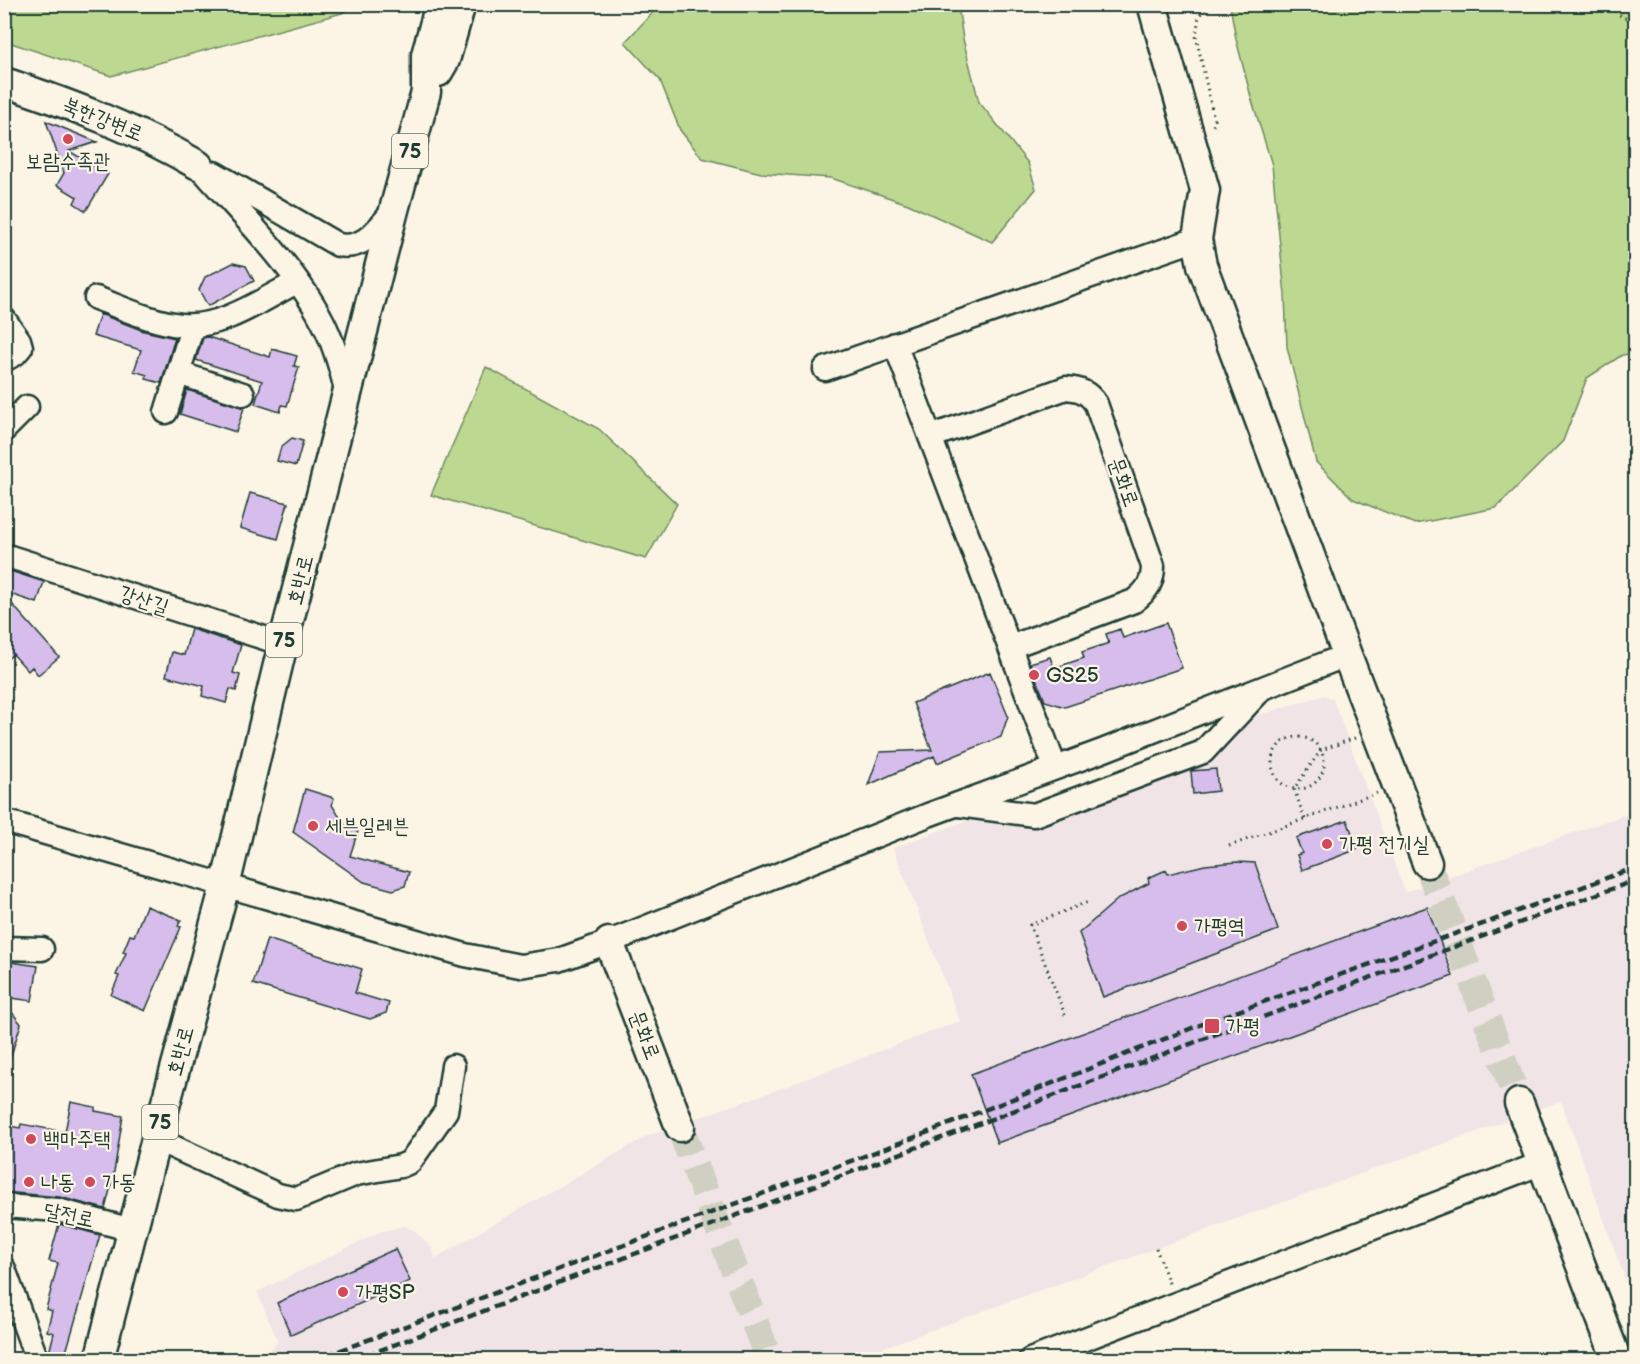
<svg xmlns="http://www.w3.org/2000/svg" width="1640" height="1364" font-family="'Balsamiq Sans','Poor Story',sans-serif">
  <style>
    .built { fill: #f1e4e7 }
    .green { fill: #bdd890; stroke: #6e8a62; stroke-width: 1.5 }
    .building { fill: #d6bdec; stroke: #1f3d34; stroke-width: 1.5 }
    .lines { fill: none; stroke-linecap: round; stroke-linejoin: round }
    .major-tunnel { stroke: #d0d0c2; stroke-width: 28; stroke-dasharray: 28 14; stroke-linecap: butt }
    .minor-casing { stroke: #1f3d34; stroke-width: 27 }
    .major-casing { stroke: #1f3d34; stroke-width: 33 }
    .path { stroke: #1f3d34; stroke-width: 3; stroke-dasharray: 1.5 4.5; stroke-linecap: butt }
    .minor { stroke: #fcf5e5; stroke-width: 22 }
    .major { stroke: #fcf5e5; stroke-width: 28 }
    .rail { stroke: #1f3d34; stroke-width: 4.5; stroke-dasharray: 9 4.5; stroke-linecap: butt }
    .poi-dot { fill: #d1495b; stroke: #fcf5e5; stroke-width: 2 }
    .labels { text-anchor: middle; stroke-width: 4.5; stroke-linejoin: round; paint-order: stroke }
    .shield { fill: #fcf5e5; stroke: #617469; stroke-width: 1.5 }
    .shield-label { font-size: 20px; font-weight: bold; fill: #1f3d34 }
    .street-label { font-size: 21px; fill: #1f3d34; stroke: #fcf5e5 }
    .poi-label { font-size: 21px; fill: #1f3d34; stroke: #fcf5e5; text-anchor: start }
  </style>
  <rect width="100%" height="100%" fill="#fcf5e5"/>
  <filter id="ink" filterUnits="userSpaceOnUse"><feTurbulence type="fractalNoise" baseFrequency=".0167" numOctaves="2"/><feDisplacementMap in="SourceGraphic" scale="12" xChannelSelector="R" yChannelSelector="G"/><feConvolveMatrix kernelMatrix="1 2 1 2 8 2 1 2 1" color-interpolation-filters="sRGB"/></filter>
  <g filter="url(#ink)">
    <path class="built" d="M 1325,695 L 1333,699 L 1405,892 L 1635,811 L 1635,1307 L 1561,1101 L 852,1359 L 259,1359 L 278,1342 L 257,1292 L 382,1231 L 405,1226 L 415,1231 L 431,1247 L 435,1258 L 649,1135 L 776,1090 L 960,1021 L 893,848 L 974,818 L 1031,825 L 1210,762 L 1255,716 Z"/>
    <path class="green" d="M 5,4 L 353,4 L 353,5 L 342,13 L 111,76 L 5,41 Z
      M 660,5 L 958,5 L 963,39 L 979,102 L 1028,163 L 1036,189 L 992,242 L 908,204 L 831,178 L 761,173 L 702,158 L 680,130 L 660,80 L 625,42 Z
      M 1230,5 L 1635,5 L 1635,353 L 1622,355 L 1587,378 L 1563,441 L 1496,508 L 1415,524 L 1353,499 L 1316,462 L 1287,347 L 1285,295 L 1272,165 L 1251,97 L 1236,39 Z
      M 486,367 L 599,429 L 677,504 L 646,559 L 431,495 Z"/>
    <path class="building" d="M 46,121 L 97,142 L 69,151 L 108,174 L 86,211 L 74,203 L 77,197 L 57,185 L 64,173 Z
      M 233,263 L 246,266 L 254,281 L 208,306 L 199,290 L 205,277 Z
      M 100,314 L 144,331 L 175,338 L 161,383 L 146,379 L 147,375 L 134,371 L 141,350 L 93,336 Z
      M 208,337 L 270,357 L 272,349 L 297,356 L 294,366 L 299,367 L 287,406 L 282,405 L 280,412 L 255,404 L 262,381 L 196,360 L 203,338 Z
      M 187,390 L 244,408 L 236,432 L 180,414 Z
      M 292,438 L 303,441 L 296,466 L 277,461 L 281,447 Z
      M 250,493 L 288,503 L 278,539 L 240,528 Z
      M 4,569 L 44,582 L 37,603 L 4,592 Z
      M 4,595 L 59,657 L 38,675 L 32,667 L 28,671 L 13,654 L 4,662 Z
      M 1166,623 L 1182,668 L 1065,707 L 1045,701 L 1030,663 L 1050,657 L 1054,668 L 1084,658 L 1082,652 L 1109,643 L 1106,634 L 1120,629 L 1123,638 Z
      M 191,629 L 241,645 L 233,673 L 240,675 L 236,691 L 230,689 L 226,703 L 202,696 L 204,686 L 166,676 L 172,652 L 184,655 Z
      M 990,672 L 1008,716 L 1001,737 L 937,763 L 934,756 L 868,785 L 880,752 L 932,750 L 913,703 Z
      M 1216,769 L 1218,791 L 1193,794 L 1191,771 Z
      M 305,789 L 334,798 L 332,805 L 346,827 L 358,831 L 350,856 L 409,872 L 405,886 L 393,890 L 364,882 L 293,832 Z
      M 1347,820 L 1358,849 L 1302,870 L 1297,855 L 1302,853 L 1296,838 Z
      M 1237,862 L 1255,863 L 1278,930 L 1103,997 L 1079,933 L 1118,899 L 1149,883 L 1148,878 L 1166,870 L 1168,874 L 1205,865 Z
      M 146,906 L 181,920 L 178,926 L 181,927 L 145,1011 L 111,995 L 119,976 L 116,975 L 126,953 L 123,952 L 130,935 L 134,936 Z
      M 1427,907 L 1453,976 L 997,1143 L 971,1074 Z
      M 267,939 L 362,969 L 355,993 L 389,1003 L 386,1013 L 370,1019 L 253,984 Z
      M 11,962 L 38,966 L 32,1001 L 5,997 Z
      M 4,1002 L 21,1024 L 8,1065 L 4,1064 Z
      M 71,1102 L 95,1107 L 95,1111 L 123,1116 L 113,1178 L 105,1209 L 59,1197 L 4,1192 L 4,1125 L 20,1128 L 21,1124 L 65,1132 Z
      M 59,1224 L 100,1235 L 64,1359 L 50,1359 L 49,1353 L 54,1333 L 47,1331 L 52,1311 L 46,1309 L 58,1263 L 49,1261 Z
      M 395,1249 L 410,1281 L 291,1335 L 277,1303 Z"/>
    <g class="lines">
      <path class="major-tunnel" d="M 1427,863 L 1519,1103
        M 680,1127 L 769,1360"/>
      <g class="minor-casing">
        <path id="minor" d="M 198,165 C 239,212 293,265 322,320 C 334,343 341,368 347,394
          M 214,173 L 338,245 C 365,250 378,228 394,210
          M 96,298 C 123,308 152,322 181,325 C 222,329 261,300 297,282
          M 4,319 L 19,340 L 21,347 L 15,354 L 4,360
          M 895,344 L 1055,767
          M 825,369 L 1197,239
          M 178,373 L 243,394
          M 166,412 L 193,325
          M 4,430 L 27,407
          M 930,437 L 1066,388 C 1080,389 1088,392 1096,404 L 1153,566 C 1153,582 1147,591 1134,601 L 1010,647
          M 4,555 L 283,644
          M 959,805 L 1034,815 L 1203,752 L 1258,693
          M 4,821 L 465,955 L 520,966 L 559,960 L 609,942 L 928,815 L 1102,751 L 1347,655
          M 4,948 L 42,949
          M 156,1139 L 278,1195 L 296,1199 L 356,1174 L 401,1166 L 410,1162 L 446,1111 L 453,1066
          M 4,1206 L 58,1210 L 132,1230
          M 4,1269 L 37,1360
          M 1030,1360 L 1542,1163"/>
      </g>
      <g class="major-casing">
        <path id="major" d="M 1152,4 L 1205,190 L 1197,239 L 1202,265 L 1347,655 L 1427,863
          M 438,72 L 445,60 L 461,4
          M 4,82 C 72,105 136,129 198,165
          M 609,942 L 680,1127
          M 1519,1103 L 1617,1360
          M 99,1360 L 156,1139 L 225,886 L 283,644 L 394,210 L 426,92 L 426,55 L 440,4"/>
      </g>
      <path class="path" d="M 1209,4 L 1199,16 L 1196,36 L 1214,119 L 1213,126
        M 1605,4 L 1624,18 L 1636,19
        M1272 763a26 26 0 1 1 52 0a26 26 0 1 1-52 0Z
        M 1305,819 L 1294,789 L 1321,750 L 1355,738
        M 1229,846 L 1377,793
        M 1065,1015 L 1030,925 L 1088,902
        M 1156,1248 L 1170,1286"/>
      <use href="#minor" class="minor"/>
      <use href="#major" class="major"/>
      <path class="rail" d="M 314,1360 L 921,1135 L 1210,1021 L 1491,921 L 1636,867
        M 354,1360 L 1214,1035 L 1636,880"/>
    </g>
  </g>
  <g class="poi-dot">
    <circle cx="68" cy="139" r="6"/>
    <circle cx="1034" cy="675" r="6"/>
    <circle cx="313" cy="826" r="6"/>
    <circle cx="1327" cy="844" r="6"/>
    <circle cx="1182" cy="926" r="6"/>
    <rect x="1204" y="1018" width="16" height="16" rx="3"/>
    <circle cx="31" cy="1139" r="6"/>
    <circle cx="29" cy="1182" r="6"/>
    <circle cx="90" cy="1182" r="6"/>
    <circle cx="343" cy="1292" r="6"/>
  </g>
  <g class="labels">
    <g class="shield">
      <rect x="392" y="134" width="36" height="34" rx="4.5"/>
      <rect x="266" y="623" width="36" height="34" rx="4.5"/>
      <rect x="142" y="1105" width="36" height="34" rx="4.5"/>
    </g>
    <g class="shield-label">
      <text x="410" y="158">75</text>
      <text x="284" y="647">75</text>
      <text x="160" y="1129">75</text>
    </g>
    <g class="street-label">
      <text transform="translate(103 119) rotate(22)" y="7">북한강변로</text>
      <text transform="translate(1124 482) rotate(70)" y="7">문화로</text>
      <text transform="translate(300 580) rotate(-76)" y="7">호반로</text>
      <text transform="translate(144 600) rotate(18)" y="7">강산길</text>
      <text transform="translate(645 1035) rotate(69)" y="7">문화로</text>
      <text transform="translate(180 1051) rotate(-75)" y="7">호반로</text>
      <text transform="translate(69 1215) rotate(12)" y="7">달전로</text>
    </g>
    <g class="poi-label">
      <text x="68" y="168" text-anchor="middle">보람수족관</text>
      <text x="1046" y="682">GS25</text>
      <text x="325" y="833">세븐일레븐</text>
      <text x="1339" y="851">가평 전기실</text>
      <text x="1194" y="933">가평역</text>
      <text x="1226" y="1033">가평</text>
      <text x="43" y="1146">백마주택</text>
      <text x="41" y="1189">나동</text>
      <text x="102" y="1189">가동</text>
      <text x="355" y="1299">가평SP</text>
    </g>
  </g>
  <rect width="1640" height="1364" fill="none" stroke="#fcf5e5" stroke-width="24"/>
  <rect x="12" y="12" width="1616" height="1340" fill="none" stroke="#1f3d34" stroke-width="2" filter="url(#ink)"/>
</svg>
